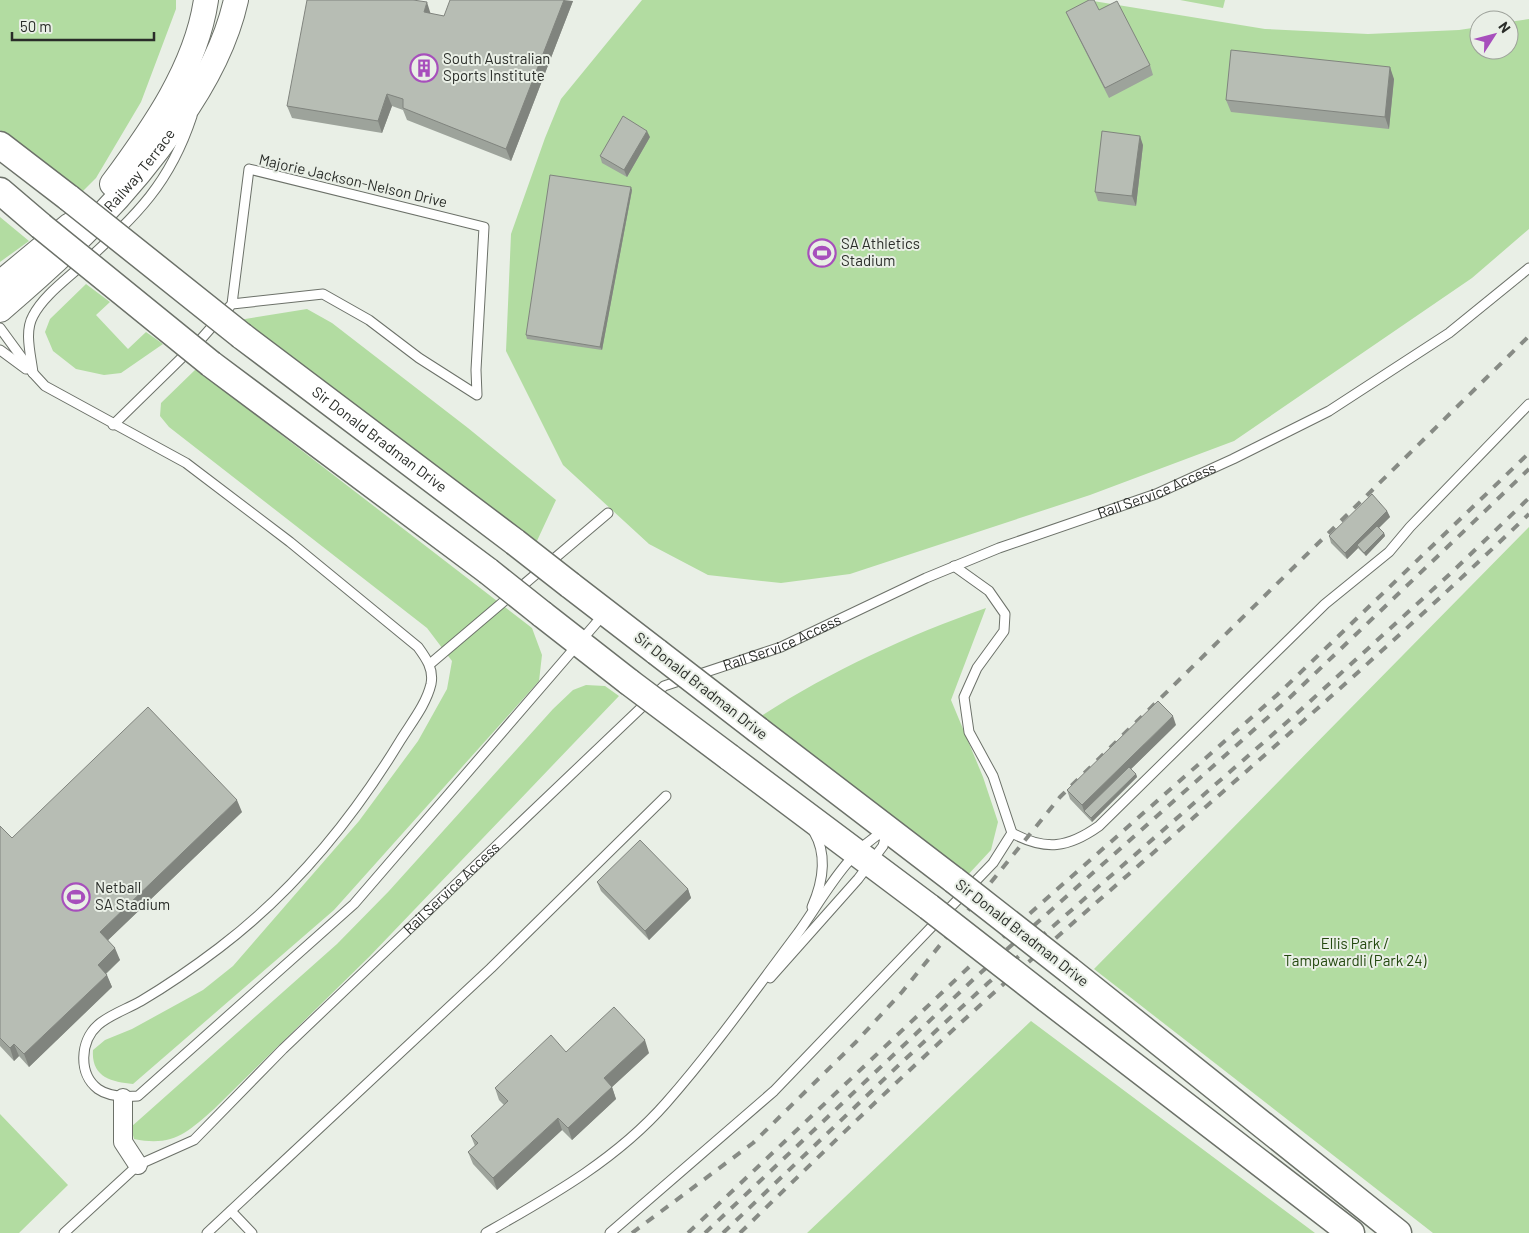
<svg xmlns="http://www.w3.org/2000/svg" width="1529" height="1233" font-family="Barlow,sans-serif">
  <style>
    .green { fill: #b2dca1 }
    .lines { fill: none; stroke-linecap: round; stroke-linejoin: round }
    .lane-casing { stroke: #6c7169; stroke-width: 11 }
    .street-casing { stroke: #6c7169; stroke-width: 20 }
    .secondary-casing { stroke: #6c7169; stroke-width: 26 }
    .primary-casing { stroke: #6c7169; stroke-width: 29 }
    .lane { stroke: #fff; stroke-width: 9 }
    .street { stroke: #fff; stroke-width: 18 }
    .secondary { stroke: #fff; stroke-width: 24 }
    .primary { stroke: #fff; stroke-width: 26 }
    .rail { stroke: #878b85; stroke-width: 4; stroke-dasharray: 9 9; stroke-linecap: butt }
    .primary-bridge-casing { stroke: #6c7169; stroke-width: 29; stroke-linecap: butt }
    .primary-bridge { stroke: #fff; stroke-width: 26 }
    .wall { fill: #9da39b }
    .shaded-wall { fill: #80847e }
    .building { fill: #b7bdb4; stroke: #80847e }
    .labels { text-anchor: middle; stroke-width: 4; stroke-linejoin: round; paint-order: stroke }
    .poi-label { font-size: 15px; fill: #2a2d29; stroke: #e9efe6; text-anchor: start }
    .street-label { font-size: 15px; fill: #2a2d29; stroke: #e9efe6 }
    .park-label { font-size: 15px; fill: #23480e; stroke: #e9efe6 }
  </style>
  <rect width="100%" height="100%" fill="#e9efe6"/>
  <path class="green" d="M 0,0 L 176,0 L 176,9 L 141,102 L 96,178 L 79,195 L 0,130 Z
    M 642,0 L 1087,0 L 1265,29 L 1368,34 L 1459,30 L 1479,27 L 1479,50 L 1509,50 L 1509,22 L 1529,19 L 1529,229 L 1472,278 L 1234,441 L 1090,495 L 850,574 L 781,583 L 708,575 L 649,544 L 563,465 L 506,351 L 511,234 L 545,138 L 561,99 Z
    M 1180,0 L 1225,0 L 1223,8 Z
    M 0,217 L 29,241 L 0,262 Z
    M 86,284 L 110,302 L 96,315 L 128,349 L 146,332 L 163,344 L 121,373 L 104,375 L 76,369 L 53,351 L 45,332 L 50,319 Z
    M 307,309 L 332,323 L 468,428 L 556,500 L 536,543 L 239,320 Z
    M 196,369 L 532,628 L 542,655 L 539,681 L 334,910 L 133,1084 C 111,1082 91,1077 93,1050 L 105,1040 L 132,1029 L 203,990 L 233,966 L 359,821 L 418,741 L 447,689 L 452,661 L 427,628 L 169,427 L 160,416 L 161,403 Z
    M 1529,527 L 1529,1233 L 1433,1233 L 1094,969 Z
    M 986,608 L 951,700 L 983,777 L 998,822 L 991,850 L 965,878 L 758,718 C 829,672 906,636 986,608 Z
    M 586,685 L 605,686 L 619,696 L 369,957 L 214,1109 C 187,1133 172,1147 134,1139 L 131,1127 L 337,944 L 389,891 L 553,709 L 573,690 Z
    M 1031,1021 L 1315,1233 L 807,1233 Z
    M 0,1114 L 68,1185 L 19,1233 L 0,1233 Z"/>
  <g class="lines">
    <g class="lane-casing">
      <g id="lane">
        <path d="M 0,328 L 33,373 L 45,386 L 186,463 L 290,542 L 418,647 C 426,658 434,669 431,684 C 426,705 411,723 400,741 C 352,820 293,892 219,948 C 194,967 168,985 141,1001 C 127,1009 109,1015 98,1025 C 80,1041 78,1074 98,1089 C 109,1097 126,1097 138,1096 L 354,904 L 604,614"/>
        <path d="M 0,350 L 26,369"/>
        <path d="M 33,373 C 31,355 24,332 33,316 C 43,296 67,279 83,264 C 135,216 169,186 192,116"/>
        <path d="M 113,425 L 202,338 L 232,304 L 249,169 L 484,227 L 476,370 L 477,395 L 419,358 L 369,320 L 323,294 L 232,304"/>
        <path d="M 430,664 L 608,513"/>
        <path d="M 1012,833 C 1046,851 1068,848 1099,826 L 1325,604 L 1389,552 L 1410,527 L 1529,404"/>
        <path d="M 812,907 C 823,882 828,856 814,832"/>
        <path d="M 770,978 L 858,879 L 883,846 L 887,831"/>
        <path d="M 231,1211 L 252,1233"/>
        <path id="s1" d="M 64,1233 L 138,1165 L 194,1140 L 283,1049 L 664,686 L 781,647 L 926,578 L 999,548 L 1156,494 L 1233,459 L 1329,411 L 1449,333 L 1529,268"/>
        <path d="M 207,1233 L 491,968 L 666,796"/>
        <path d="M 486,1233 C 551,1196 616,1160 666,1103 C 712,1051 756,989 798,933 C 823,898 847,851 886,830"/>
        <path d="M 610,1233 L 774,1091 L 993,863 L 1012,833 L 993,776 L 969,732 L 964,697 L 977,668 L 1004,631 L 1005,614 L 989,591 L 954,566"/>
      </g>
    </g>
    <g class="street-casing">
      <path id="street" d="M 123,1098 L 123,1142 L 138,1165"/>
    </g>
    <g class="secondary-casing">
      <g id="secondary">
        <path d="M 112,184 C 152,130 196,68 206,0"/>
        <path d="M 0,283 L 70,225"/>
        <path id="s2" d="M 0,310 C 68,252 126,197 177,123 C 204,85 226,45 236,0"/>
      </g>
    </g>
    <g class="primary-casing">
      <g id="primary">
        <path d="M 0,145 L 69,198"/>
        <path d="M 0,191 L 41,226"/>
        <path id="s3" d="M 242,336 L 515,542"/>
        <path d="M 211,364 L 488,571"/>
        <path d="M 570,585 L 657,652"/>
        <path d="M 542,614 L 629,682"/>
        <path d="M 758,730 L 954,880"/>
        <path d="M 729,757 L 929,907"/>
        <path d="M 1069,970 L 1398,1233"/>
        <path d="M 1047,999 L 1351,1233"/>
      </g>
    </g>
    <use href="#lane" class="lane"/>
    <use href="#street" class="street"/>
    <use href="#secondary" class="secondary"/>
    <use href="#primary" class="primary"/>
    <path class="rail" d="M 632,1233 L 753,1143 L 856,1042 L 902,992 L 1060,797 L 1529,336
      M 688,1233 L 968,968 L 1277,695 L 1529,453
      M 705,1233 L 977,976 L 1283,704 L 1529,469
      M 723,1233 L 901,1063 L 988,983 L 1295,715 L 1451,573 L 1529,498
      M 740,1233 C 824,1151 909,1069 997,990 C 1175,832 1357,679 1529,514"/>
    <g class="primary-bridge-casing">
      <path id="primary-bridge" d="M 69,198 L 242,336
        M 41,226 L 211,364
        M 515,542 L 570,585
        M 488,571 L 542,614
        M 657,652 L 758,730
        M 629,682 L 729,757
        M 954,880 L 1069,970
        M 929,907 L 1047,999"/>
    </g>
    <use href="#primary-bridge" class="primary-bridge"/>
  </g>
  <path class="wall" d="M 573,1 L 511,161 L 407,120 L 403,110 L 392,106 L 382,133 L 292,118 L 287,106 L 431,14 L 444,16 Z
    M 1099,10 L 1150,65 L 1153,75 L 1109,98 L 1070,21 L 1066,12 Z
    M 1394,79 L 1389,129 L 1231,112 L 1226,100 Z
    M 650,137 L 627,177 L 602,163 L 600,156 Z
    M 1143,145 L 1136,206 L 1098,201 L 1095,192 Z
    M 632,190 L 602,350 L 527,339 L 526,335 Z
    M 1387,511 L 1390,517 L 1379,528 L 1384,533 L 1385,536 L 1366,556 L 1358,548 L 1347,559 L 1331,543 L 1329,536 Z
    M 1176,725 L 1131,769 L 1136,774 L 1137,777 L 1092,822 L 1070,799 L 1067,790 Z
    M 242,812 L 108,940 L 120,960 L 106,974 L 112,987 L 29,1067 L 19,1056 L 14,1061 L 0,1046 L 0,826 L 12,838 Z
    M 597,882 L 688,889 L 691,898 L 649,940 L 601,891 Z
    M 566,1052 L 649,1053 L 612,1087 L 616,1099 L 572,1140 L 562,1130 L 497,1190 L 473,1164 L 468,1152 L 475,1146 L 471,1136 L 504,1105 L 499,1100 L 495,1088 Z"/>
  <path class="shaded-wall" d="M 564,0 L 573,1 L 511,161 L 506,149 Z
    M 427,2 L 431,15 L 424,12 Z
    M 1390,67 L 1394,79 L 1389,129 L 1385,117 Z
    M 387,94 L 392,106 L 382,133 L 378,121 Z
    M 647,131 L 650,137 L 627,177 L 624,170 Z
    M 1140,136 L 1143,145 L 1136,206 L 1132,196 Z
    M 631,187 L 632,190 L 602,350 L 600,347 Z
    M 1387,511 L 1390,517 L 1359,547 L 1357,545 L 1358,548 L 1347,559 L 1345,553 Z
    M 1384,533 L 1385,536 L 1366,556 L 1364,553 Z
    M 1173,716 L 1176,725 L 1086,813 L 1084,811 L 1085,814 L 1082,805 Z
    M 1136,774 L 1137,777 L 1092,822 L 1091,818 Z
    M 237,800 L 242,812 L 104,944 L 100,932 Z
    M 688,889 L 691,898 L 649,940 L 645,931 Z
    M 115,948 L 120,960 L 102,977 L 98,965 Z
    M 107,975 L 112,987 L 29,1067 L 24,1054 Z
    M 645,1040 L 649,1053 L 612,1087 L 616,1099 L 572,1140 L 568,1128 L 604,1078 Z
    M 14,1044 L 19,1056 L 14,1061 L 10,1048 Z
    M 558,1118 L 562,1130 L 497,1190 L 493,1178 Z"/>
  <path class="building" d="M 307,0 L 413,0 L 427,2 L 424,12 L 444,16 L 450,0 L 564,0 L 506,149 L 403,108 L 403,99 L 387,94 L 378,121 L 287,106 Z
    M 1089,0 L 1094,0 L 1099,10 L 1117,1 L 1150,65 L 1105,88 L 1066,12 Z
    M 1231,50 L 1390,67 L 1385,117 L 1226,100 Z
    M 623,116 L 647,131 L 624,170 L 600,156 Z
    M 1102,131 L 1140,136 L 1132,196 L 1095,192 Z
    M 550,175 L 631,187 L 600,347 L 526,335 Z
    M 1372,494 L 1387,511 L 1345,553 L 1329,536 Z
    M 1377,526 L 1384,533 L 1364,553 L 1357,545 Z
    M 1158,701 L 1173,716 L 1082,805 L 1067,790 Z
    M 148,707 L 237,800 L 100,932 L 115,948 L 98,965 L 107,975 L 24,1054 L 14,1044 L 10,1048 L 0,1038 L 0,826 L 12,838 Z
    M 1129,767 L 1136,774 L 1091,818 L 1084,811 Z
    M 640,840 L 688,889 L 645,931 L 597,882 Z
    M 614,1007 L 645,1040 L 604,1078 L 612,1087 L 568,1128 L 558,1118 L 493,1178 L 468,1152 L 478,1143 L 471,1136 L 508,1101 L 495,1088 L 551,1035 L 566,1052 Z"/>
  <defs>
    <g id="building-ring" transform="scale(1.4375)"><circle r="9.5" fill="#e9efe6" stroke="#a74fbc" stroke-width="1.5"/><path d="M-4-6H4V6H1V3H-1V6H-4ZM-2.5-4.3h1.7v1.8h-1.7ZM.8-4.3h1.7v1.8H.8ZM-2.5-1h1.7V.8h-1.7ZM.8-1h1.7V.8H.8Z" fill="#a74fbc"/></g>
    <g id="stadium-ring" transform="scale(1.4375)"><circle r="9.5" fill="#e9efe6" stroke="#a74fbc" stroke-width="1.5"/><path d="M0-5a6.5 5 0 1 0 0 10a6.5 5 0 1 0 0-10ZM-3.5-1.8h7v3.6h-7Z" fill="#a74fbc"/></g>
  </defs>
  <g fill-rule="evenodd">
    <use href="#building-ring" x="424" y="68"/>
    <use href="#stadium-ring" x="822" y="253"/>
    <use href="#stadium-ring" x="76" y="897"/>
  </g>
  <g class="labels">
    <g class="poi-label">
      <text x="443" y="64">South Australian<tspan x="443" dy="17">Sports Institute</tspan></text>
      <text x="841" y="249">SA Athletics<tspan x="841" dy="17">Stadium</tspan></text>
      <text x="95" y="893">Netball<tspan x="95" dy="17">SA Stadium</tspan></text>
    </g>
    <g class="street-label">
      <text dy="5" stroke="none"><textPath href="#s2" startOffset="198">Railway Terrace</textPath></text>
      <text transform="translate(353 181) rotate(13)" y="5">Majorie Jackson-Nelson Drive</text>
      <text dy="5" stroke="none"><textPath href="#s3" startOffset="172">Sir Donald Bradman Drive</textPath></text>
      <text dy="5" stroke="none"><textPath href="#s1" startOffset="1346">Rail Service Access</textPath></text>
      <text dy="5" stroke="none"><textPath href="#s1" startOffset="941">Rail Service Access</textPath></text>
      <text transform="translate(701 686) rotate(38)" y="5">Sir Donald Bradman Drive</text>
      <text dy="5" stroke="none"><textPath href="#s1" startOffset="522">Rail Service Access</textPath></text>
      <text transform="translate(1022 933) rotate(38)" y="5">Sir Donald Bradman Drive</text>
    </g>
    <g class="park-label">
      <text x="1355" y="949">Ellis Park /<tspan x="1355" dy="17">Tampawardli (Park 24)</tspan></text>
    </g>
  </g>
  <g transform="translate(1494 35) rotate(54)"><circle r="24" fill="#e9efe6" stroke="#9da19a"/>
  <path d="M0-4L9 19L0 12L-9 19Z" fill="#a74fbc"/>
  <text y="-8" font-size="14" font-weight="bold" text-anchor="middle" fill="#2a2d29">N</text>
  </g>
  <path d="M12 32v8h142v-8" fill="none" stroke="#2a2d29" stroke-width="2.5"/>
  <text x="20" y="32" font-size="15" fill="#2a2d29" stroke="#e9efe6" stroke-width="4" paint-order="stroke">50 m</text>
</svg>
